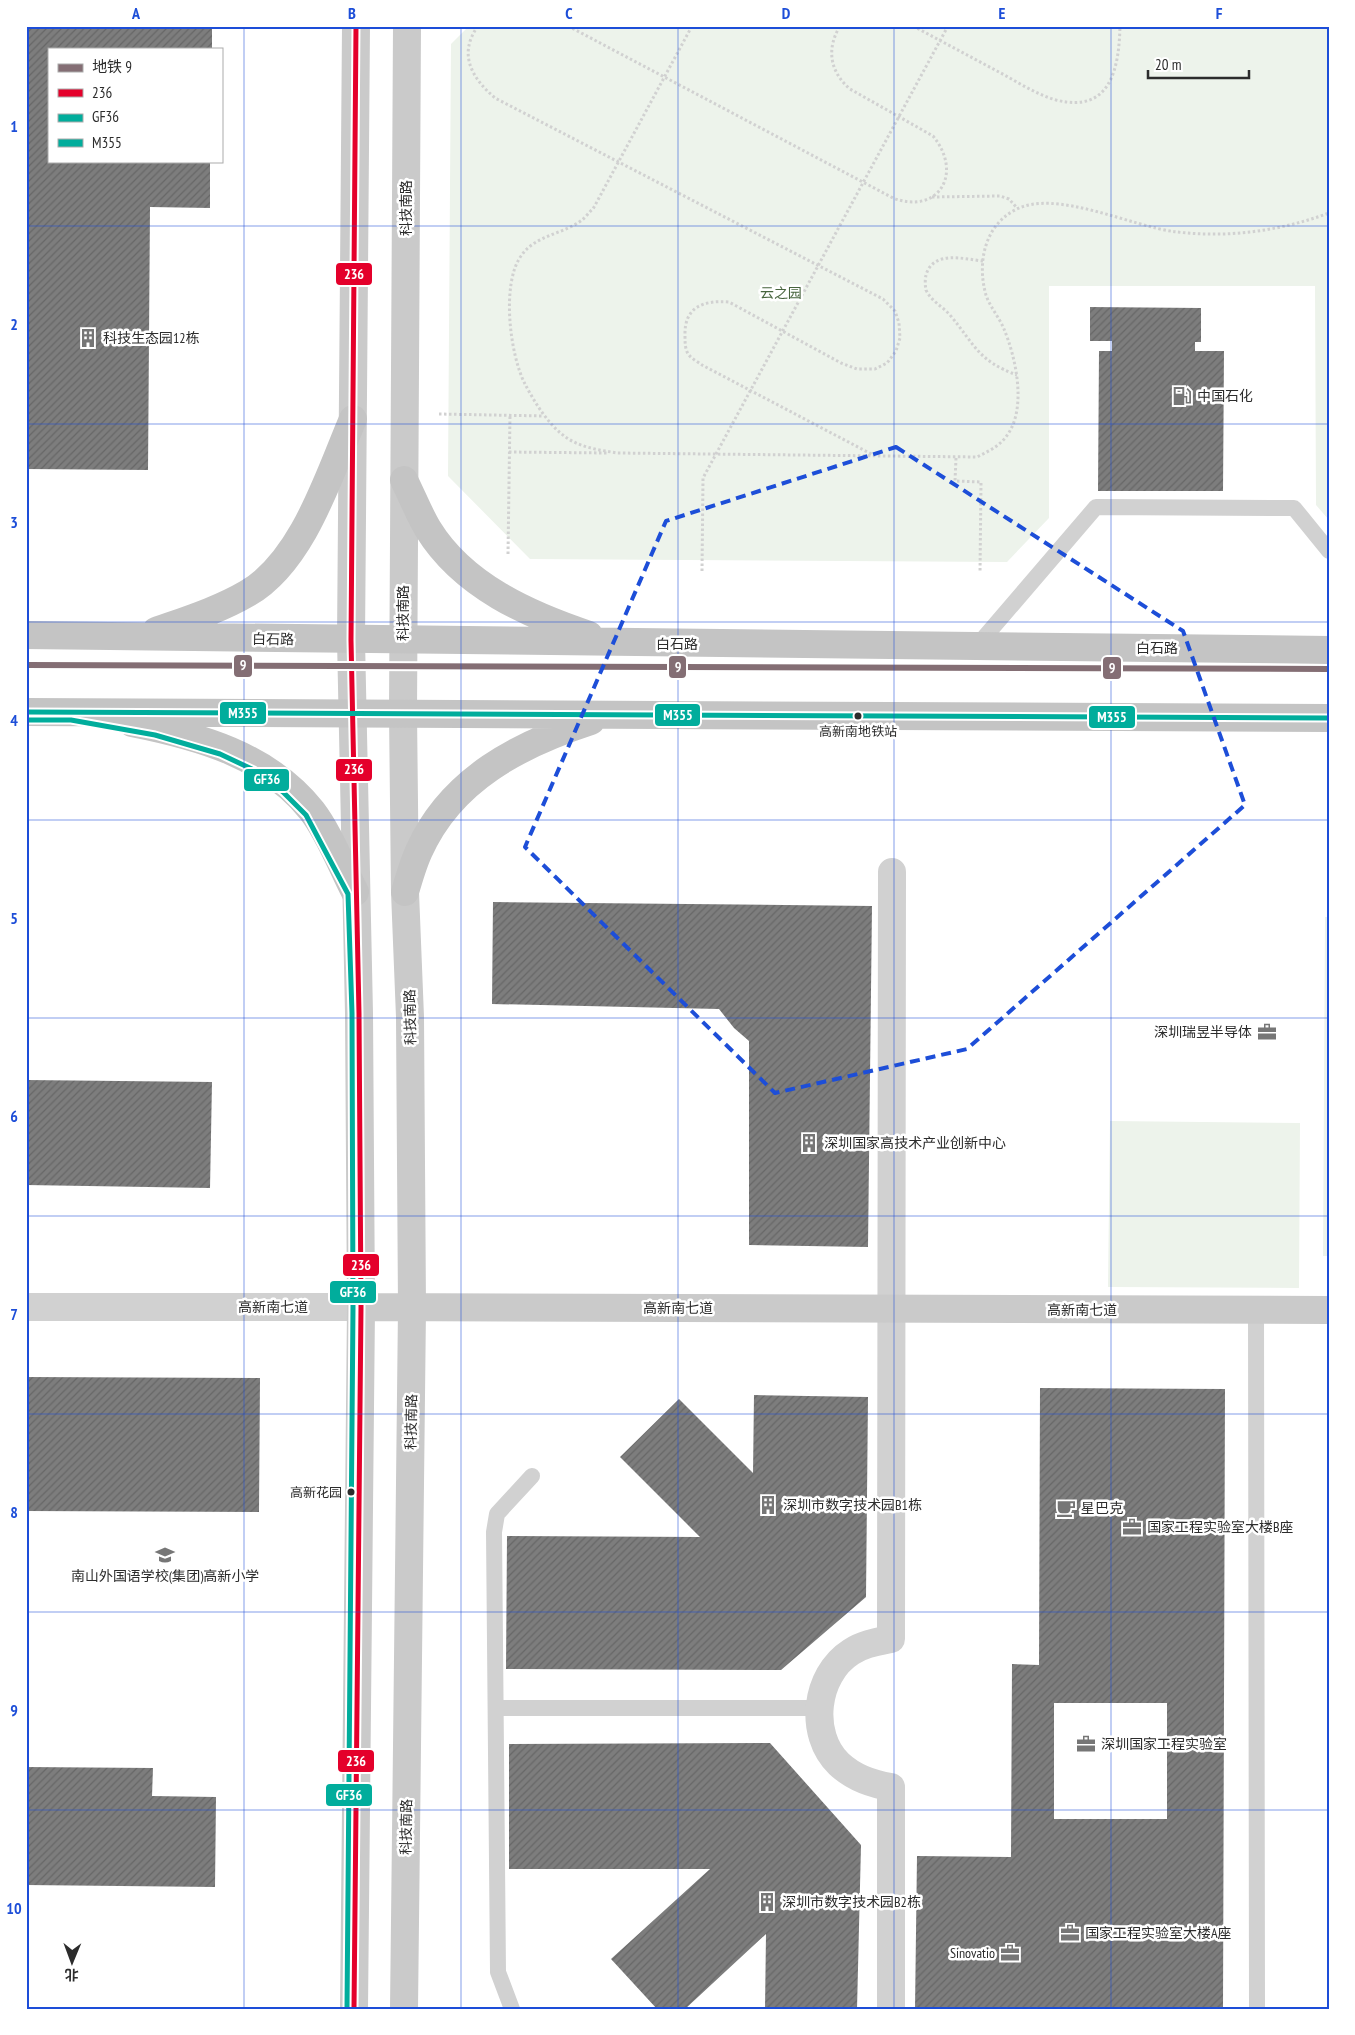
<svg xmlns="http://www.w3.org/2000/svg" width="1355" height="2035" font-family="'PT Sans Narrow','Noto Sans SC',sans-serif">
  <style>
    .park { fill: #edf3eb }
    .building { fill: url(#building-hatch); fill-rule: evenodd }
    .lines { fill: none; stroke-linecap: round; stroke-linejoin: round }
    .path { stroke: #d1d1d1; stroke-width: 3; stroke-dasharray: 2.5 2.5; stroke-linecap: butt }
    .lane { stroke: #d1d1d1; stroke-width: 16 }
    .street { stroke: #d1d1d1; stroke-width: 28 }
    .secondary { stroke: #cacaca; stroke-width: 28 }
    .primary { stroke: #c4c4c4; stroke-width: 28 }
    .bus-1-casing { stroke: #fff; stroke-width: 9 }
    .bus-2-casing { stroke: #fff; stroke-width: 9 }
    .bus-3-casing { stroke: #fff; stroke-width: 9 }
    .bus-1 { stroke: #e4002b; stroke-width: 5 }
    .bus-2 { stroke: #01ad9c; stroke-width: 5 }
    .bus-3 { stroke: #01ad9c; stroke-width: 5 }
    .metro-1-casing { stroke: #fff; stroke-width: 10 }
    .metro-1 { stroke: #846e74; stroke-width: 6 }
    .marked { fill: none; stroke: #1d4ed8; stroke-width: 4; stroke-dasharray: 10 6; stroke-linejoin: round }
    .grid { fill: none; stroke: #1d4ed8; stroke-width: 1; stroke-opacity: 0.55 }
    .bus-dot { fill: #2c2c2c; stroke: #fff; stroke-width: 2 }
    .labels { text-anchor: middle; stroke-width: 5; stroke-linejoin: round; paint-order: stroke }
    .bus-label { font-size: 13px; fill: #2c2c2c; stroke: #fff }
    .street-label { font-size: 14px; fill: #2c2c2c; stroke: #fff }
    .park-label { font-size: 14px; fill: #47643d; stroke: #fff }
    .poi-label { font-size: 14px; fill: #2c2c2c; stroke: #fff; text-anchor: start }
    .line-badge { stroke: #fff; stroke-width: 2 }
    .badge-label { font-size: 14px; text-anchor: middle; font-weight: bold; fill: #fff }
    .neatline { fill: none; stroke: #1d4ed8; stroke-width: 2 }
    .grid-label { font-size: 16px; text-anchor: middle; font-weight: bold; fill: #1d4ed8 }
  </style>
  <defs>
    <pattern id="building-hatch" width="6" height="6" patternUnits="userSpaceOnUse" patternTransform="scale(1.25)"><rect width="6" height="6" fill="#7d7d7d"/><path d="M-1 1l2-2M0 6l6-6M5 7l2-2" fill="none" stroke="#676767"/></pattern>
  </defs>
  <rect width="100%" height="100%" fill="#fff"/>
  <path class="park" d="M 469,26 L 1329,26 L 1329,520 L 1316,505 L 1315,286 L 1049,286 L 1049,518 L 1007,562 L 530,559 L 448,476 L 451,44 Z
    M 1325,917 L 1329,917 L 1329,1256 L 1323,1256 Z
    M 1110,1121 L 1300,1123 L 1299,1288 L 1108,1287 Z"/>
  <path class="building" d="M 26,26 L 212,26 L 212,49 L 49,49 L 49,161 L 210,161 L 210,208 L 150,207 L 148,470 L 26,469 Z
    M 1090,307 L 1201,308 L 1201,342 L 1195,342 L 1195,351 L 1224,351 L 1223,491 L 1098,491 L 1099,351 L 1112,351 L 1112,341 L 1090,341 Z
    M 493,902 L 872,906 L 868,1247 L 749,1245 L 749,1041 L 734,1028 L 719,1009 L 492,1004 Z
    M 26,1080 L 212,1082 L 210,1188 L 26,1185 Z
    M 26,1377 L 260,1378 L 259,1512 L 26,1511 Z
    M 1040,1388 L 1225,1389 L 1223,2009 L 915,2009 L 917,1856 L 1011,1857 L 1012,1664 L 1039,1665 ZM 1054,1703 L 1167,1703 L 1167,1819 L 1054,1819 Z
    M 754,1395 L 868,1397 L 866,1597 L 781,1670 L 506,1669 L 507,1536 L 700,1537 L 620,1457 L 679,1399 L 753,1473 Z
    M 770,1743 L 861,1845 L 857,2009 L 765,2009 L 766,1934 L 685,2009 L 657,2009 L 611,1959 L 710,1869 L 509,1869 L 509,1744 Z
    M 26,1767 L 153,1768 L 152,1796 L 216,1797 L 215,1887 L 26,1885 Z"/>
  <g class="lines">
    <path class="path" d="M 478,26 C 457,55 473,79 495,98 L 883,299 L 895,311 L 899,323 L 900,338 L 896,351 L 887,363 L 875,369 L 857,369 L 841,363 L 729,302 C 703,300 684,307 685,336 C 685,343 685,350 689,355 C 692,359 698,362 702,365 L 875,456
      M 568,26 L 893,198 C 938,215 964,174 933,136 L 850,89 C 830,72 826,49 840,26
      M 692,26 L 593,209 C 589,212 586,217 582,220 C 564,234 535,235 521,256 C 501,284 510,355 525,384 C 535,403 549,426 567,438 C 582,448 600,450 617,453 L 977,457 C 987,452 998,447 1005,438 C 1028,411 1016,358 1004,329 C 999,317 990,307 986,295 C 977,264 984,226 1015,210 C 1055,188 1132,227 1177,232 C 1229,238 1280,231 1329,213
      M 913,26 C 941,41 969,56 997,71 C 1016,81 1035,94 1056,100 C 1111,114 1119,68 1120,26
      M 932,197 L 1000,196 L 1009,199 L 1017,208
      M 983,261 C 964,259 933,250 926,275 C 925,279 925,285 926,290 C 931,301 942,306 950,315 C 975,345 978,361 1017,375
      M 439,414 L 544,416
      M 509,452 L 607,453
      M 956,458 L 955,481 L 981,482 L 980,573
      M 508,554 L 510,415
      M 702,571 L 703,478 L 948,26"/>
    <path class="lane" d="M 976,647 L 1096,507 L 1294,508 L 1329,551
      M 1256,1310 L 1257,2009
      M 497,1708 L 819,1708
      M 512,2009 L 498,1972 L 494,1532 L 497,1514 L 532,1476"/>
    <path class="street" d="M 26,1307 L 361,1307
      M 891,2009 L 891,1787 C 871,1784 854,1778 839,1764 C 808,1734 815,1675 851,1652 C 863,1644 876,1642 891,1639 L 892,872"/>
    <path class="secondary" d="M 361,1307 L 1329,1310
      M 354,2009 L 361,1307 L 359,1013 L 351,640 L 356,26
      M 404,2009 L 412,1308 L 410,1017 L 405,892 L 403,713 L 407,26"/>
    <path class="primary" d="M 404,480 C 412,496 419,514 428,529 C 463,586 529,615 589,635
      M 156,631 C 187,620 219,610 248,593 C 303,561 329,475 353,419
      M 26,635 L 1329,650
      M 26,712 L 1329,718
      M 132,723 C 198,736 268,755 312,811 C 329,833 342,867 355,892
      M 405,892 C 409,878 413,864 419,851 C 451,779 520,744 591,721"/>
    <g class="bus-1-casing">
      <path id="bus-1" d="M 354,2009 L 361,1307 L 359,1013 L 351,640 L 356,26"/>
    </g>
    <g class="bus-2-casing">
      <path id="bus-2" d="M 26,720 L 71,720 L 155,735 L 220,754 L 254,770 L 283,792 L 306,815 L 348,894 L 352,1013 L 353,1307 L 347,2009"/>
    </g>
    <g class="bus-3-casing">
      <path id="bus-3" d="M 26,712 L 1329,718"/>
    </g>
    <use href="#bus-1" class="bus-1"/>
    <use href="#bus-2" class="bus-2"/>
    <use href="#bus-3" class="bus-3"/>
    <g class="metro-1-casing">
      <path id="metro-1" d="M 26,665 L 1329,669"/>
    </g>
    <use href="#metro-1" class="metro-1"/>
  </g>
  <path class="marked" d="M 896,447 L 1183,631 L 1245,805 L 967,1049 L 775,1093 L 525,847 L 666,521 Z"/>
  <path class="grid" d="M 244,26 L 244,2009M 461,26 L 461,2009M 678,26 L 678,2009M 894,26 L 894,2009M 1111,26 L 1111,2009M 26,226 L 1329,226M 26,424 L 1329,424M 26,622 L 1329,622M 26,820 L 1329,820M 26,1018 L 1329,1018M 26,1216 L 1329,1216M 26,1414 L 1329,1414M 26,1612 L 1329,1612M 26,1810 L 1329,1810"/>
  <defs>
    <g id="building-bare" transform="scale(1.5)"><path d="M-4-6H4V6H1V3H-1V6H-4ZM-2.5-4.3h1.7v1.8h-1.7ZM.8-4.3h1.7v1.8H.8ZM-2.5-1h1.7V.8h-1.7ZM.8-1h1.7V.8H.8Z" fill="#767676" stroke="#fff" stroke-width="2.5" paint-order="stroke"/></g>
    <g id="fuel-bare" transform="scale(1.5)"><path d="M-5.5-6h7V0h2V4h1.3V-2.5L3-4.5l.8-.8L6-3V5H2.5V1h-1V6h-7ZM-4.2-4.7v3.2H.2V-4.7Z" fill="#767676" stroke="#fff" stroke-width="2.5" paint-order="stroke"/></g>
    <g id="office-bare" transform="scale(1.5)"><path d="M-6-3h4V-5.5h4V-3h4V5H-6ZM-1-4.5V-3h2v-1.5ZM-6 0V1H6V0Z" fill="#767676" stroke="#fff" stroke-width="2.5" paint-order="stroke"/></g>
    <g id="cafe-bare" transform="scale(1.5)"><path d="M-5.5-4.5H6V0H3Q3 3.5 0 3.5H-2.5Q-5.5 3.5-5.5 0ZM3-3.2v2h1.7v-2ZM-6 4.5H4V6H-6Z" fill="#767676" stroke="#fff" stroke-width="2.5" paint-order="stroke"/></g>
    <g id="school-bare" transform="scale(1.5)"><path d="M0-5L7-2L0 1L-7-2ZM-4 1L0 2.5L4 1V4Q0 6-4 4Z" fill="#767676" stroke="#fff" stroke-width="2.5" paint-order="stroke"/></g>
  </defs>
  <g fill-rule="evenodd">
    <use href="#building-bare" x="88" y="338"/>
    <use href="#fuel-bare" x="1182" y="396"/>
    <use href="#office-bare" x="1267" y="1032"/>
    <use href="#building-bare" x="809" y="1143"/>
    <use href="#building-bare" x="768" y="1505"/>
    <use href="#cafe-bare" x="1066" y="1508"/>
    <use href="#office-bare" x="1132" y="1527"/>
    <use href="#school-bare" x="165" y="1555"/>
    <use href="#office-bare" x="1086" y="1744"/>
    <use href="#building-bare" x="767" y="1902"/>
    <use href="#office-bare" x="1070" y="1933"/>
    <use href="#office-bare" x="1010" y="1953"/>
  </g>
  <g class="bus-dot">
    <circle cx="858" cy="716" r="4.5"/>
    <circle cx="351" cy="1492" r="4.5"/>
  </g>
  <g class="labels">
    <g class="bus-label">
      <text x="858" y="736">高新南地铁站</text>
      <text x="342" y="1497" text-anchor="end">高新花园</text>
    </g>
    <g class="street-label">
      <text transform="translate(406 208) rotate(-90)" y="5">科技南路</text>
      <text transform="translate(403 613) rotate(-90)" y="5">科技南路</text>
      <text transform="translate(273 639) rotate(1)" y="5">白石路</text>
      <text x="677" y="649">白石路</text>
      <text x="1157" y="653">白石路</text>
      <text transform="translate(410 1017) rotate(-91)" y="5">科技南路</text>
      <text x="273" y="1312">高新南七道</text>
      <text x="678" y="1313">高新南七道</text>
      <text x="1082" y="1315">高新南七道</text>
      <text transform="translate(411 1422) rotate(-89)" y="5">科技南路</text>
      <text transform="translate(406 1827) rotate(-89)" y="5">科技南路</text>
    </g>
    <g class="park-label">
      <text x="781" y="298">云之园</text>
    </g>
    <g class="poi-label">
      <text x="103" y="343">科技生态园12栋</text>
      <text x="1197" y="401">中国石化</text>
      <text x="1252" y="1037" text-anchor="end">深圳瑞昱半导体</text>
      <text x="824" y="1148">深圳国家高技术产业创新中心</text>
      <text x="783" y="1510">深圳市数字技术园B1栋</text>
      <text x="1081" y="1513">星巴克</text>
      <text x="1147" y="1532">国家工程实验室大楼B座</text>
      <text x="165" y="1581" text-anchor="middle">南山外国语学校(集团)高新小学</text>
      <text x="1101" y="1749">深圳国家工程实验室</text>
      <text x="782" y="1907">深圳市数字技术园B2栋</text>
      <text x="1085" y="1938">国家工程实验室大楼A座</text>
      <text x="995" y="1958" text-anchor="end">Sinovatio</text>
    </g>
  </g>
  <g class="line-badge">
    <rect x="335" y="262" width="38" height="24" rx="5" fill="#e4002b"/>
    <rect x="233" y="654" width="20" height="24" rx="5" fill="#846e74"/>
    <rect x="668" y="655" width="19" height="24" rx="5" fill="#846e74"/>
    <rect x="1102" y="656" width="20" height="24" rx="5" fill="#846e74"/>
    <rect x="219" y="701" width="48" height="24" rx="5" fill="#01ad9c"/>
    <rect x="654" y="703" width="47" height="24" rx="5" fill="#01ad9c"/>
    <rect x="1088" y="705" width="48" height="24" rx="5" fill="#01ad9c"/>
    <rect x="335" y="758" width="38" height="24" rx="5" fill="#e4002b"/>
    <rect x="243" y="768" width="47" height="24" rx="5" fill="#01ad9c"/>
    <rect x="342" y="1253" width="38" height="24" rx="5" fill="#e4002b"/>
    <rect x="329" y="1280" width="48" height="24" rx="5" fill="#01ad9c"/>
    <rect x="337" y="1749" width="38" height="24" rx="5" fill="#e4002b"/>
    <rect x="325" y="1783" width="48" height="24" rx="5" fill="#01ad9c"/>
  </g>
  <g class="badge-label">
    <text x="354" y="279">236</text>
    <text x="243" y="670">9</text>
    <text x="678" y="672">9</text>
    <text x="1112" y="673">9</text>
    <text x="243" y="718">M355</text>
    <text x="678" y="720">M355</text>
    <text x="1112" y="722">M355</text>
    <text x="354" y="774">236</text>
    <text x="267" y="784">GF36</text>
    <text x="361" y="1270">236</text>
    <text x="353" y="1297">GF36</text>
    <text x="356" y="1766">236</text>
    <text x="349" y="1800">GF36</text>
  </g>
  <rect width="1355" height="2035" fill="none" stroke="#ffffff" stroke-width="55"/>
  <rect x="48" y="48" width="175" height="115" fill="#ffffff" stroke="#ababab"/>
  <rect x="58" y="64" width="25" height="8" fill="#846e74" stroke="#ababab"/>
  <text x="92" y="72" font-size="15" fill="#2c2c2c">地铁 9</text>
  <rect x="58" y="89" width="25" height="8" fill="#e4002b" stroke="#ababab"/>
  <text x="92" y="98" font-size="15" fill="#2c2c2c">236</text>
  <rect x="58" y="114" width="25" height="8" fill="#01ad9c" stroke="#ababab"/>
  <text x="92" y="122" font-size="15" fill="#2c2c2c">GF36</text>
  <rect x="58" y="139" width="25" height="8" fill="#01ad9c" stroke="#ababab"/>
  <text x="92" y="148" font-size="15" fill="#2c2c2c">M355</text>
  <g transform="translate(72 1962) rotate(181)" stroke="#ffffff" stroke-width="4" paint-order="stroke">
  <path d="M0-4L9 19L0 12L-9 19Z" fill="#2c2c2c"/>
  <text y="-8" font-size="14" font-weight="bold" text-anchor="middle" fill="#2c2c2c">北</text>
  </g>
  <path d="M1148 70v8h101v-8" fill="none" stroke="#2c2c2c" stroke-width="2.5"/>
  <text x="1155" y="70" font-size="15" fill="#2c2c2c" stroke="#ffffff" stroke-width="4" paint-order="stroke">20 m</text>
  <rect x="28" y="28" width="1300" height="1980" class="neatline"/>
  <g class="grid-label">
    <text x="136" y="19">A</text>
    <text x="352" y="19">B</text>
    <text x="569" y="19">C</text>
    <text x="786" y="19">D</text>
    <text x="1002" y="19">E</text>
    <text x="1219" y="19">F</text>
    <text x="14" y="132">1</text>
    <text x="14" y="330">2</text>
    <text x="14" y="528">3</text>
    <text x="14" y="726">4</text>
    <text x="14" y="924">5</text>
    <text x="14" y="1122">6</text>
    <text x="14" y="1320">7</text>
    <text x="14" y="1518">8</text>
    <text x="14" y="1716">9</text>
    <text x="14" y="1914">10</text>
  </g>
</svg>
